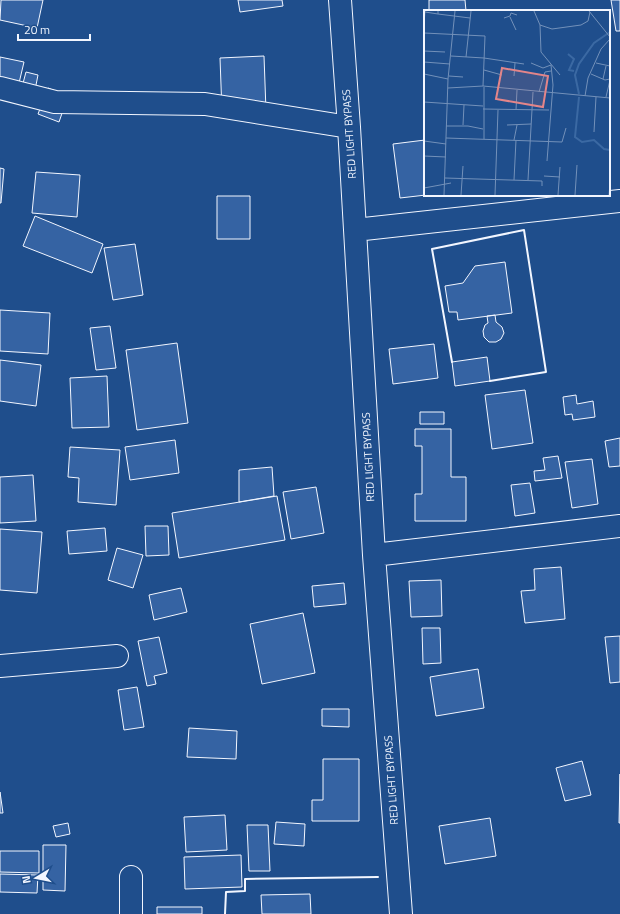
<svg xmlns="http://www.w3.org/2000/svg" width="620" height="914" font-family="'Titillium Web',sans-serif">
  <style>
    .building { fill: #3563a3; stroke: #f2f6ff }
    .lines { fill: none; stroke-linecap: round; stroke-linejoin: round }
    .minor-casing { stroke: #f2f6ff; stroke-width: 24 }
    .minor { stroke: #1f4e8c; stroke-width: 22 }
    .wall { stroke: #f2f6ff; stroke-width: 2 }
    .labels { text-anchor: middle; stroke-width: 3; stroke-linejoin: round; paint-order: stroke }
    .street-label { font-size: 11px; fill: #f2f6ff; stroke: #1f4e8c }
    .inset-river { fill: none; stroke: #3b69a3; stroke-width: 2 }
    .inset-road { fill: none; stroke: #7391ba; stroke-width: 1 }
    .view { fill: #e38589; fill-opacity: 0.15; stroke: #e38589; stroke-width: 2 }
    .inset-edge { fill: none; stroke: #f2f6ff; stroke-width: 2 }
  </style>
  <rect width="100%" height="100%" fill="#1f4e8c"/>
  <path class="building" d="M 1,0 L 43,0 L 37,28 L 0,20 Z
    M 238,0 L 282,0 L 283,6 L 240,12 Z
    M 429,0 L 465,0 L 466,11 L 429,11 Z
    M 611,0 L 620,0 L 620,31 L 616,31 Z
    M 264,56 L 266,111 L 222,112 L 220,58 Z
    M 0,57 L 24,62 L 15,100 L 0,96 Z
    M 26,72 L 38,75 L 35,90 L 22,87 Z
    M 48,88 L 68,96 L 59,122 L 38,114 Z
    M 425,140 L 425,195 L 426,195 L 400,198 L 393,144 Z
    M 0,168 L 4,169 L 1,203 L 0,203 Z
    M 36,172 L 80,175 L 77,217 L 32,213 Z
    M 217,196 L 250,196 L 250,239 L 217,239 Z
    M 35,216 L 103,244 L 92,273 L 23,246 Z
    M 135,244 L 143,295 L 113,300 L 104,248 Z
    M 505,262 L 512,313 L 458,320 L 457,312 L 449,312 L 445,286 L 463,283 L 475,266 Z
    M 0,310 L 50,313 L 48,354 L 0,351 Z
    M 495,315 L 496,322 L 502,327 L 504,333 L 501,339 L 496,342 L 489,342 L 484,337 L 483,331 L 485,325 L 488,323 L 487,316 Z
    M 110,326 L 116,368 L 96,370 L 90,328 Z
    M 177,343 L 188,423 L 137,430 L 126,350 Z
    M 434,344 L 438,378 L 393,384 L 389,349 Z
    M 487,357 L 490,381 L 455,386 L 452,362 Z
    M 0,360 L 41,365 L 36,406 L 0,401 Z
    M 107,376 L 109,427 L 72,428 L 70,378 Z
    M 525,390 L 533,443 L 492,449 L 485,395 Z
    M 576,395 L 577,404 L 593,401 L 595,417 L 573,420 L 572,414 L 565,415 L 563,397 Z
    M 420,412 L 444,412 L 444,424 L 420,424 Z
    M 415,429 L 451,429 L 451,477 L 466,477 L 466,521 L 415,521 L 415,494 L 422,494 L 422,446 L 415,446 Z
    M 620,438 L 620,466 L 609,467 L 605,441 Z
    M 175,440 L 179,473 L 130,480 L 125,447 Z
    M 70,447 L 120,450 L 116,505 L 78,502 L 79,478 L 68,477 Z
    M 558,456 L 562,478 L 535,481 L 534,471 L 545,470 L 543,458 Z
    M 592,459 L 598,504 L 572,508 L 565,462 Z
    M 272,467 L 274,496 L 239,502 L 239,470 Z
    M 33,475 L 36,521 L 0,523 L 0,477 Z
    M 530,483 L 535,513 L 515,516 L 511,485 Z
    M 316,487 L 324,533 L 291,539 L 283,492 Z
    M 277,496 L 285,540 L 179,558 L 172,513 Z
    M 145,526 L 168,526 L 169,555 L 146,556 Z
    M 105,528 L 107,551 L 69,554 L 67,531 Z
    M 0,529 L 42,532 L 37,593 L 0,590 Z
    M 117,548 L 143,555 L 133,588 L 108,580 Z
    M 561,567 L 565,619 L 525,623 L 521,591 L 535,590 L 534,569 Z
    M 441,580 L 442,616 L 411,617 L 409,581 Z
    M 344,583 L 346,604 L 314,607 L 312,586 Z
    M 181,588 L 187,612 L 154,620 L 149,595 Z
    M 303,613 L 315,673 L 262,684 L 250,624 Z
    M 422,628 L 440,628 L 441,663 L 423,664 Z
    M 620,636 L 620,682 L 610,683 L 605,637 Z
    M 159,637 L 167,673 L 154,676 L 156,684 L 147,686 L 138,641 Z
    M 478,669 L 484,708 L 436,716 L 430,677 Z
    M 137,687 L 144,727 L 124,730 L 118,690 Z
    M 322,709 L 349,709 L 349,727 L 322,726 Z
    M 189,728 L 237,731 L 236,759 L 187,757 Z
    M 323,759 L 359,759 L 359,821 L 312,821 L 312,800 L 323,800 Z
    M 582,761 L 591,795 L 565,801 L 556,768 Z
    M 620,774 L 620,823 L 619,823 Z
    M 0,792 L 3,813 L 0,813 Z
    M 225,815 L 227,850 L 186,852 L 184,817 Z
    M 490,818 L 496,856 L 445,864 L 439,826 Z
    M 276,822 L 305,824 L 304,846 L 274,844 Z
    M 68,823 L 70,834 L 56,837 L 53,826 Z
    M 247,825 L 268,825 L 270,871 L 249,871 Z
    M 43,845 L 66,845 L 65,891 L 43,890 Z
    M 0,851 L 39,851 L 39,873 L 0,872 Z
    M 241,855 L 242,887 L 185,889 L 184,857 Z
    M 0,874 L 38,875 L 37,893 L 0,892 Z
    M 310,894 L 311,914 L 262,914 L 261,895 Z
    M 157,907 L 202,907 L 202,914 L 157,914 Z"/>
  <g class="lines">
    <g class="minor-casing">
      <path id="minor" d="M 340,0 L 349,127 L 374,555 L 401,914
        M 0,88 L 55,102 L 205,104 L 349,127
        M 355,230 L 620,201
        M 374,555 L 620,526
        M 0,666 L 117,656
        M 131,877 L 131,914"/>
    </g>
    <use href="#minor" class="minor"/>
    <path class="wall" d="M 452,362 L 432,249 L 524,230 L 546,372 L 490,381
      M 225,914 L 226,892 L 245,891 L 245,879 L 378,877"/>
  </g>
  <g class="labels">
    <g class="street-label">
      <text transform="translate(349 134) rotate(-94)" y="4">RED LIGHT BYPASS</text>
      <text transform="translate(368 457) rotate(-93)" y="4">RED LIGHT BYPASS</text>
      <text transform="translate(391 780) rotate(-94)" y="4">RED LIGHT BYPASS</text>
    </g>
  </g>
  <g transform="translate(424 10)">
    <rect width="186" height="186" fill="#1f4e8c"/>
    <path class="inset-river" d="M 144,44 L 150,49 L 145,60 L 150,61M 155,84 L 151,65 L 155,54 L 170,33 L 186,22M 155,87 L 151,127 L 158,132 L 170,130 L 180,139 L 186,140"/>
    <path class="inset-road" d="M 110,1 L 116,15 L 128,19 L 157,15 L 164,11 L 166,2M 165,1 L 186,27M 1,2 L 14,4 L 14,1M 14,4 L 46,8M 86,7 L 92,20M 80,8 L 86,6 L 87,3 L 93,5M 0,14 L 1,1M 116,15 L 117,42 L 136,65M 0,23 L 61,26 L 59,76M 0,41 L 21,42M 27,46 L 60,48 L 100,54M 42,47 L 47,1M 0,52 L 26,54M 107,53 L 119,58 L 127,55 L 129,75 L 123,151M 172,53 L 186,56M 60,60 L 78,65M 0,64 L 24,69 L 20,185M 167,64 L 181,70 L 186,69M 25,66 L 39,67M 90,66 L 91,53M 24,69 L 31,1M 179,69 L 182,56M 24,78 L 59,76 L 186,88M 115,82 L 121,62 L 127,61M 161,86 L 164,68 L 177,39 L 186,29M 182,87 L 186,70M 0,92 L 59,96M 59,99 L 125,100M 92,100 L 93,80M 39,115 L 40,95M 83,115 L 107,114M 22,116 L 44,116 L 59,119M 170,122 L 172,87M 22,128 L 138,132 L 142,118M 60,129 L 60,77M 90,130 L 93,115M 0,131 L 22,134M 0,146 L 22,147M 120,166 L 136,167M 21,168 L 118,171 L 118,176M 90,170 L 92,130M 104,170 L 109,82M 0,178 L 27,173M 37,185 L 39,156M 71,185 L 74,100M 134,185 L 136,157M 151,185 L 153,155M 185,185 L 186,173"/>
    <path class="view" d="M 78,58 L 124,66 L 119,97 L 72,89 Z"/>
    <rect width="186" height="186" class="inset-edge"/>
  </g>
  <g transform="translate(36 878) rotate(260)" stroke="#1f4e8c" stroke-width="3" paint-order="stroke">
  <path d="M0-3L7 15L0 10L-7 15Z" fill="#f2f6ff"/>
  <text y="-6" font-size="11" font-weight="bold" text-anchor="middle" fill="#f2f6ff">N</text>
  </g>
  <path d="M18 34v6h72v-6" fill="none" stroke="#f2f6ff" stroke-width="2"/>
  <text x="24" y="34" font-size="12" fill="#f2f6ff" stroke="#1f4e8c" stroke-width="3" paint-order="stroke">20 m</text>
</svg>
